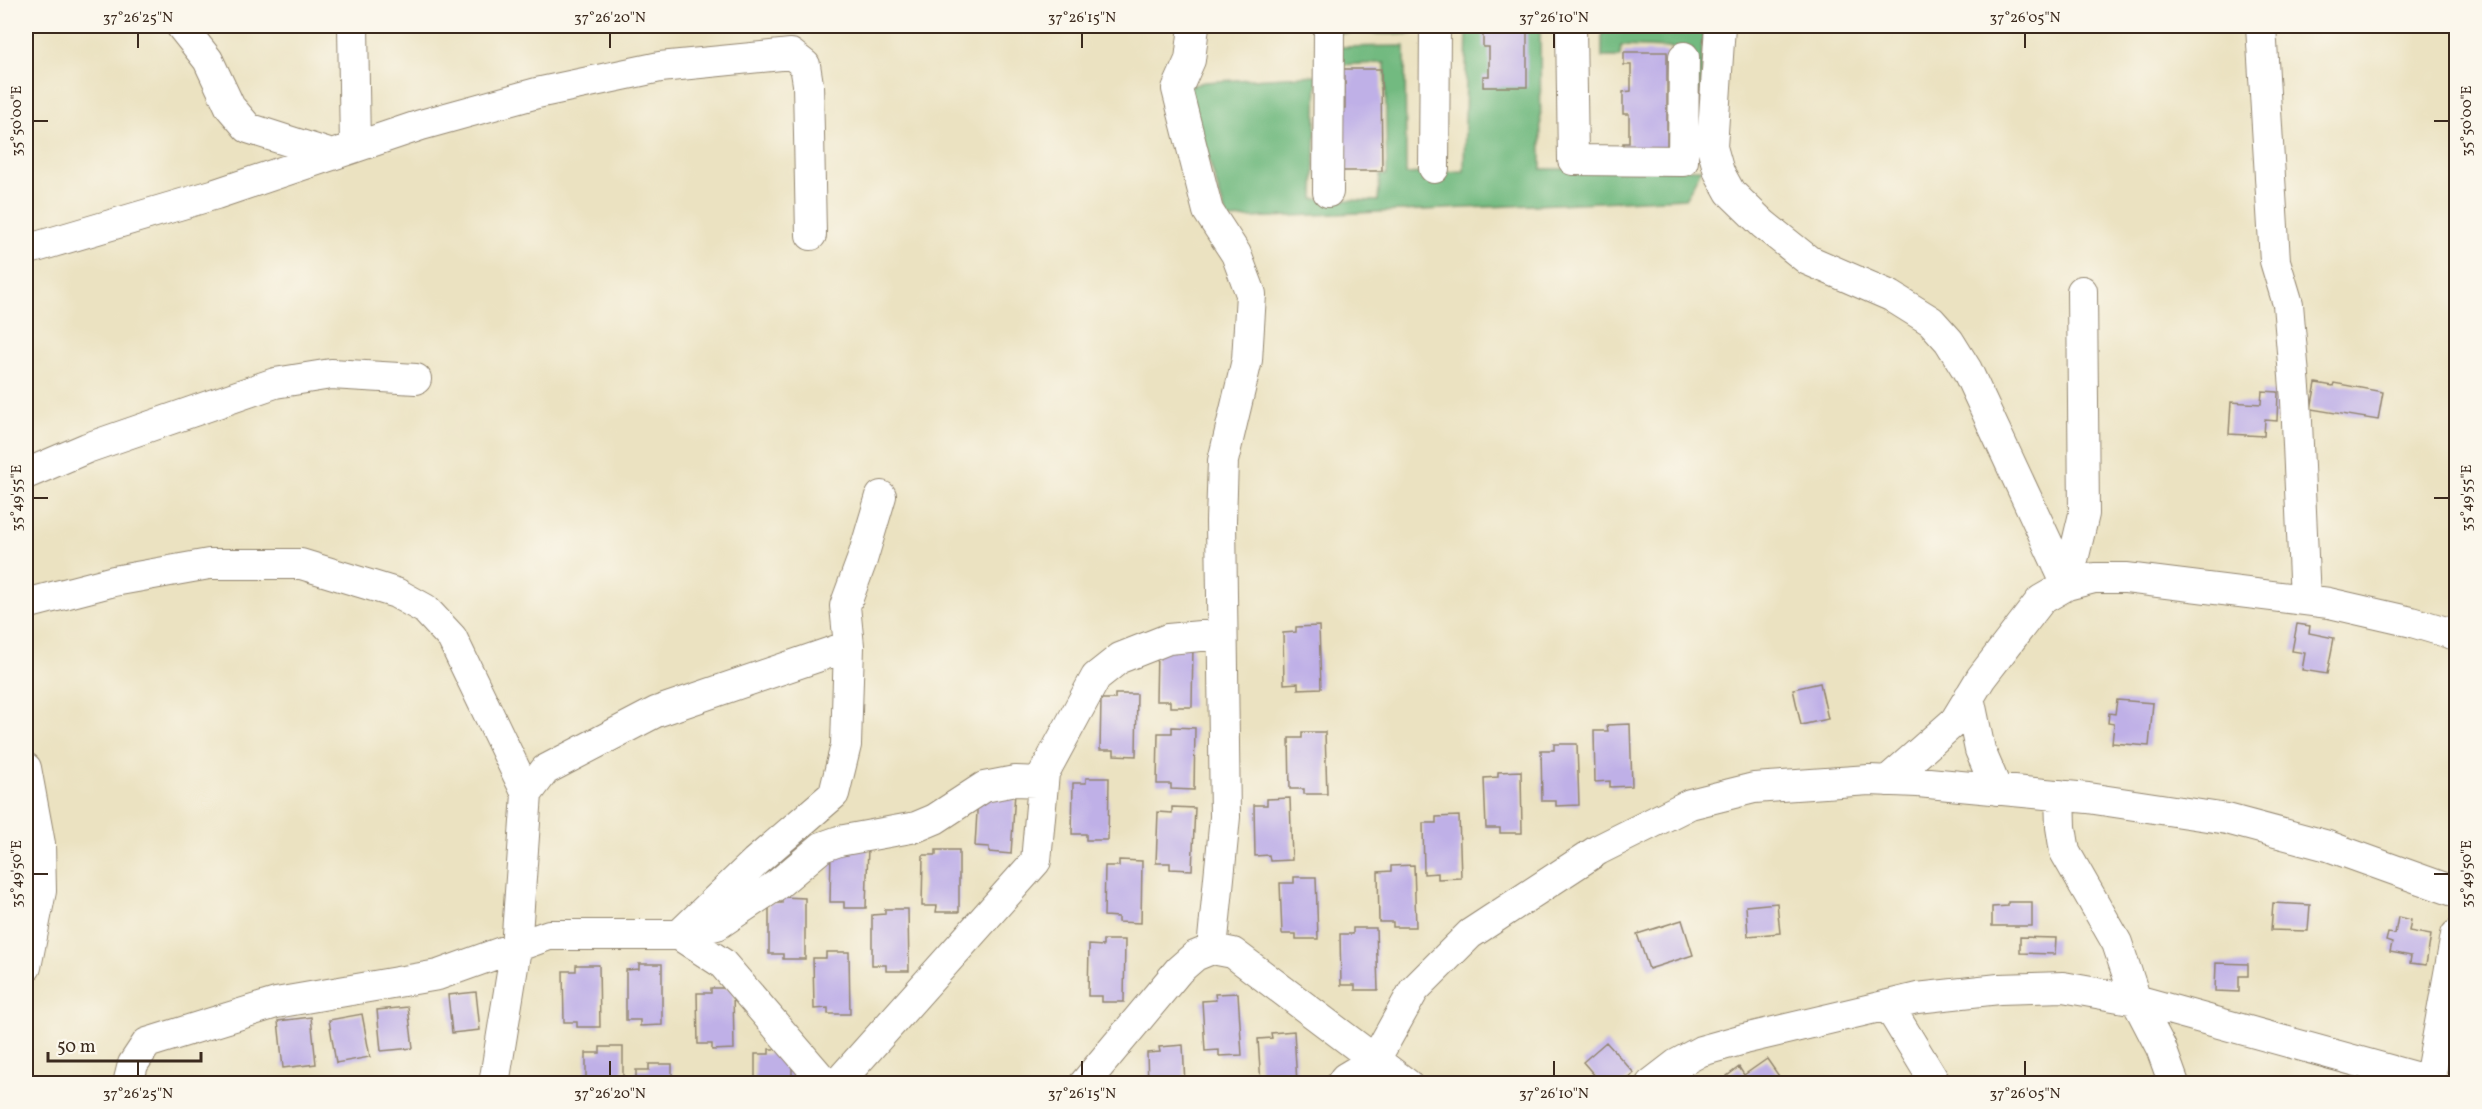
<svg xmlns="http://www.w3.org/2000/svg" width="2482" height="1109" font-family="Vollkorn,serif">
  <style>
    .forest { fill: #72ba80; stroke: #56724f; stroke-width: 1.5 }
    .building { fill: #bfb0e7 }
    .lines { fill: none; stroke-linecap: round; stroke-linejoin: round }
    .minor-casing { stroke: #938670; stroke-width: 32 }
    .minor { stroke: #fff; stroke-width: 30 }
    .ticks { fill: none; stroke: #3b2a1e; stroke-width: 2 }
    .neatline { fill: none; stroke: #3b2a1e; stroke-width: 2 }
    .ticks-label { font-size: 15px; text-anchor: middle; fill: #3b2a1e }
  </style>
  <rect width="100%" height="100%" fill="#fbf7ec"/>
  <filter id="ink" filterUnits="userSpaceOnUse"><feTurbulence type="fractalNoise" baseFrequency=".0167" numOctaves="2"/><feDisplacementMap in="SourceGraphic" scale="12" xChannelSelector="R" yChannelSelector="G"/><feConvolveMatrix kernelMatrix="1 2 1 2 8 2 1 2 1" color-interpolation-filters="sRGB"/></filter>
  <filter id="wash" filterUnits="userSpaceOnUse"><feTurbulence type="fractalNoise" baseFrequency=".008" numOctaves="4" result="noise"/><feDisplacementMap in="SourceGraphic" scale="24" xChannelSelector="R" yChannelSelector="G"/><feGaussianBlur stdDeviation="1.35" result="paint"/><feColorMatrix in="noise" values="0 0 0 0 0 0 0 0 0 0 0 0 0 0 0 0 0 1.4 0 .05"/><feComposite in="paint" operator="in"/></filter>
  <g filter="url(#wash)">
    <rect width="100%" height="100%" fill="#ebe2c1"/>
    <path class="forest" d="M 1334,26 L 1413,26 L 1413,34 L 1334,33 Z
      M 1467,26 L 1540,26 L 1541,169 L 1701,169 L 1686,198 L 1227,219 L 1187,87 L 1204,82 L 1317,75 L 1314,199 L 1378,201 L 1380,175 L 1387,175 L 1385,63 L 1336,65 L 1334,47 L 1405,46 L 1406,174 L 1464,171 Z
      M 1602,26 L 1703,26 L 1699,154 L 1690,156 L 1692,49 L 1621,46 L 1620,57 L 1602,57 Z"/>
    <g id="blocks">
      <path class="building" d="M 1483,26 L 1527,26 L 1527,87 L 1483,87 L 1483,76 L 1489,76 L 1489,47 L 1483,47 Z
        M 1624,52 L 1667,52 L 1667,154 L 1623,154 L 1623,143 L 1629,143 L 1629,114 L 1623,114 L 1623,92 L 1631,91 L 1631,65 L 1624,65 Z
        M 1339,69 L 1381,69 L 1382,171 L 1337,171 L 1337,159 L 1343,159 L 1343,131 L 1338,108 L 1345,108 L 1345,82 L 1339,82 Z
        M 2316,383 L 2333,386 L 2334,383 L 2383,392 L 2378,420 L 2311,409 Z
        M 2262,391 L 2278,392 L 2277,421 L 2265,420 L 2264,436 L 2229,434 L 2231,402 L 2261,404 Z
        M 2297,624 L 2310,626 L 2309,633 L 2334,638 L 2327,674 L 2302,670 L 2305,653 L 2292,651 Z
        M 1319,626 L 1321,688 L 1298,689 L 1298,683 L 1284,684 L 1283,633 L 1296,632 L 1296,627 Z
        M 1193,645 L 1192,707 L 1170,707 L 1170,701 L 1156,701 L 1157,650 Z
        M 1820,683 L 1828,719 L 1801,725 L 1793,689 Z
        M 1115,694 L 1137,694 L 1136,756 L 1114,755 L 1114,750 L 1100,750 L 1101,699 L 1115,699 Z
        M 2117,700 L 2153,703 L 2149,746 L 2112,743 L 2114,724 L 2108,723 L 2109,713 L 2115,714 Z
        M 1630,724 L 1632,786 L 1610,787 L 1610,781 L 1595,782 L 1594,731 L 1608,731 L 1607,725 Z
        M 1172,727 L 1195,728 L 1194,790 L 1171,789 L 1171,784 L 1157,784 L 1158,733 L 1172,733 Z
        M 1302,732 L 1325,732 L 1327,794 L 1304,794 L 1304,789 L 1290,789 L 1289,738 L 1302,738 Z
        M 1554,744 L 1577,744 L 1579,805 L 1556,806 L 1556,801 L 1542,801 L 1541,750 L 1554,750 Z
        M 1521,771 L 1522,833 L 1500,833 L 1500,828 L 1486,828 L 1484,778 L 1498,777 L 1498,772 Z
        M 1086,778 L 1109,778 L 1108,840 L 1086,840 L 1086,834 L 1072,834 L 1073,783 L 1086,783 Z
        M 1015,792 L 1011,854 L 989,852 L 989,847 L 975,846 L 978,795 Z
        M 1290,798 L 1292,860 L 1270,861 L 1269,855 L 1255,856 L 1254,805 L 1267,805 L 1267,799 Z
        M 1172,807 L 1195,808 L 1192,870 L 1170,869 L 1170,863 L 1156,863 L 1158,812 L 1172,813 Z
        M 1459,816 L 1461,878 L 1438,879 L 1438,873 L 1424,874 L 1423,823 L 1436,823 L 1436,817 Z
        M 868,846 L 866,908 L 844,908 L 844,902 L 830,902 L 831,851 Z
        M 936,850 L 959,850 L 959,912 L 936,912 L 937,906 L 922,906 L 923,855 L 936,855 Z
        M 1119,860 L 1142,861 L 1141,923 L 1118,922 L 1118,917 L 1104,916 L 1105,866 L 1119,866 Z
        M 1414,865 L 1416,927 L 1393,927 L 1393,922 L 1379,922 L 1378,872 L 1391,871 L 1391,866 Z
        M 1294,877 L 1316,877 L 1318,939 L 1296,939 L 1296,934 L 1282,934 L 1280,883 L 1294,883 Z
        M 782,897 L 805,898 L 805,959 L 783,959 L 783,954 L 769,954 L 769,903 L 782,903 Z
        M 2008,902 L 2032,902 L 2032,926 L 1992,926 L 1992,907 L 2008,906 Z
        M 1777,903 L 1780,933 L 1748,936 L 1746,906 Z
        M 2273,903 L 2310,905 L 2308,931 L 2271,930 Z
        M 885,909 L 908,909 L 909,971 L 886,971 L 886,965 L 872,965 L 872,915 L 885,914 Z
        M 2398,917 L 2411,920 L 2409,931 L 2431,935 L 2426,965 L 2410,963 L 2411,956 L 2390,952 L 2392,943 L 2386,941 L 2388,933 L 2395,934 Z
        M 1682,920 L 1693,955 L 1649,969 L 1637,934 Z
        M 1353,928 L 1376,928 L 1378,990 L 1355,990 L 1355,985 L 1341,985 L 1340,934 L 1353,934 Z
        M 2020,937 L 2056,938 L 2055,954 L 2020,953 Z
        M 1103,940 L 1125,940 L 1124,1002 L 1102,1002 L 1102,996 L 1088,996 L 1089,945 L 1103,946 Z
        M 826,952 L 849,952 L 850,1014 L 828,1014 L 828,1008 L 814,1009 L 813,958 L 826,958 Z
        M 2216,963 L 2248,964 L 2248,976 L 2239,976 L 2239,992 L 2215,991 Z
        M 639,964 L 662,964 L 662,1025 L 640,1026 L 640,1020 L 626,1020 L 626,970 L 639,969 Z
        M 576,965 L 599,965 L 600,1027 L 577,1027 L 577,1022 L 564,1022 L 563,971 L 576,971 Z
        M 711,988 L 733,988 L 734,1049 L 712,1050 L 712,1044 L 698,1044 L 697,993 L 711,993 Z
        M 476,992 L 480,1030 L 452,1033 L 448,995 Z
        M 1238,993 L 1242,1055 L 1219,1056 L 1219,1050 L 1205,1051 L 1202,1001 L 1216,1000 L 1215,994 Z
        M 408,1007 L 413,1048 L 381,1051 L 377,1010 Z
        M 362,1014 L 370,1057 L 336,1063 L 329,1020 Z
        M 311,1017 L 316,1064 L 283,1068 L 278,1021 Z
        M 1294,1031 L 1297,1084 L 1261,1084 L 1258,1039 L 1272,1038 L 1271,1033 Z
        M 1606,1042 L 1634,1073 L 1623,1084 L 1602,1084 L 1583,1062 Z
        M 1183,1045 L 1185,1084 L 1148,1084 L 1147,1053 L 1160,1052 L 1159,1047 Z
        M 600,1047 L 623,1047 L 623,1084 L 586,1084 L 586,1053 L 600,1053 Z
        M 769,1049 L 792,1049 L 792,1084 L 755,1084 L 755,1054 L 769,1054 Z
        M 1767,1059 L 1781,1079 L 1774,1084 L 1732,1084 L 1727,1076 L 1739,1067 L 1744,1075 Z
        M 649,1064 L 672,1064 L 672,1084 L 636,1084 L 636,1070 L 649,1070 Z"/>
    </g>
  </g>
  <g filter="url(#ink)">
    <use href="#blocks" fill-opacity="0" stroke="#938670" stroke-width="1.5"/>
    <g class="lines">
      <g class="minor-casing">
        <path id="minor" d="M 181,26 L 208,60 L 230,107 L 248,128 L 332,155
          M 353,26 L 355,147
          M 1194,26 L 1190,60 L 1177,89 L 1208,211 L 1236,254 L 1251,294 L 1247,360 L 1223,461 L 1221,521 L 1225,817 L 1212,949
          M 1571,26 L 1573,160 L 1683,161 L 1684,57
          M 1720,26 L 1712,147 L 1719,172 L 1730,192 L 1763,224 L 1808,260 L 1891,296 L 1931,321 L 1949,341 L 1967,370 L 2067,585 L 2084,514 L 2082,291
          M 2261,26 L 2275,261 L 2288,304 L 2296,400 L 2305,600
          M 1434,168 L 1435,26
          M 1328,192 L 1329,26
          M 26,250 L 216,194 L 421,125 L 537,93 L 660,67 L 791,54 L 805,65 L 808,84 L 811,235
          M 26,474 L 87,448 L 275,383 L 331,374 L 416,379
          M 26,604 L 114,581 L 209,564 L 301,564 L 396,593 L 425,609 L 452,638 L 527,794 L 516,948 L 494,1084
          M 1969,697 L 1980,750 L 1997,790
          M 26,768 L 40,844 L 41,891 L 26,967
          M 1887,781 L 1955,721 L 1981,678 L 2041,600 L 2067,585 L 2094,578 L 2126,578 L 2329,603 L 2412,622 L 2456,635
          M 527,794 L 545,770 L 656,712 L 849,646
          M 2060,795 L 2061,827 L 2065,852 L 2117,943 L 2136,1000 L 2161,1048 L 2174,1084
          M 688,932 L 717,925 L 778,884 L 822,847 L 839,841 L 916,827 L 935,819 L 984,787 L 1015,781 L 1043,782
          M 679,935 L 755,862 L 834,794 L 846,745 L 849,646 L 845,606 L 862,560 L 881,496
          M 1212,949 L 1233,953 L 1407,1084
          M 1888,1005 L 1936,1084
          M 128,1084 L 133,1064 L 147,1043 L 276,1003 L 438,975 L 549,935 L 679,935 L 722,963 L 826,1084
          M 837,1084 L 1036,861 L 1044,773 L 1096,677 L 1120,658 L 1168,639 L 1222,634
          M 1084,1084 L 1179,970 L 1195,956 L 1212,949
          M 1341,1084 L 1345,1078 L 1375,1060
          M 1367,1084 L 1375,1060 L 1414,990 L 1470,934 L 1598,850 L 1690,804 L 1754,788 L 1869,780 L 1918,782 L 2088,798 L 2227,819 L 2328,846 L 2456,892
          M 1651,1084 L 1677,1064 L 1701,1051 L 1744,1039 L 1888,1005 L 1917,998 L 1999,989 L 2063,987 L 2136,1000 L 2429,1081
          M 2429,1084 L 2456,935"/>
      </g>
      <use href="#minor" class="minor"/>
    </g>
  </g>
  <path class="ticks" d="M 138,33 L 138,48M 610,33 L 610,48M 1082,33 L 1082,48M 1554,33 L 1554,48M 2025,33 L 2025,48M 33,121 L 48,121M 2434,121 L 2449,121M 33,498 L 48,498M 2434,498 L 2449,498M 33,874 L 48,874M 2434,874 L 2449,874M 138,1061 L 138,1076M 610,1061 L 610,1076M 1082,1061 L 1082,1076M 1554,1061 L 1554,1076M 2025,1061 L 2025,1076"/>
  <rect width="2482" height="1109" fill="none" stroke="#fbf7ec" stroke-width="66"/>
  <path d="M48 1052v9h153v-9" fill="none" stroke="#3b2a1e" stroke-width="3"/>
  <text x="57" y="1052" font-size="18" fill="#3b2a1e" stroke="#fbf7ec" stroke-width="4.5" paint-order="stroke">50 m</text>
  <rect x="33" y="33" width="2416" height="1043" class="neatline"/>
  <g class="ticks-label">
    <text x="138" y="22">37°26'25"N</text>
    <text x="610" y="22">37°26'20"N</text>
    <text x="1082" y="22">37°26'15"N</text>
    <text x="1554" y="22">37°26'10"N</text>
    <text x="2025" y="22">37°26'05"N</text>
    <text transform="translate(2466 121) rotate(-90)" y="5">35°50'00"E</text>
    <text transform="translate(16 121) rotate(-90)" y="5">35°50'00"E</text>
    <text transform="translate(2466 498) rotate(-90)" y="5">35°49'55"E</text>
    <text transform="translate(16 498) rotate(-90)" y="5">35°49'55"E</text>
    <text transform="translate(2466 874) rotate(-90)" y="5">35°49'50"E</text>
    <text transform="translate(16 874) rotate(-90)" y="5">35°49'50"E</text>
    <text x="138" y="1098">37°26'25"N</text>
    <text x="610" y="1098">37°26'20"N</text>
    <text x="1082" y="1098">37°26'15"N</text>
    <text x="1554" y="1098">37°26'10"N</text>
    <text x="2025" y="1098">37°26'05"N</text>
  </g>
</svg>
